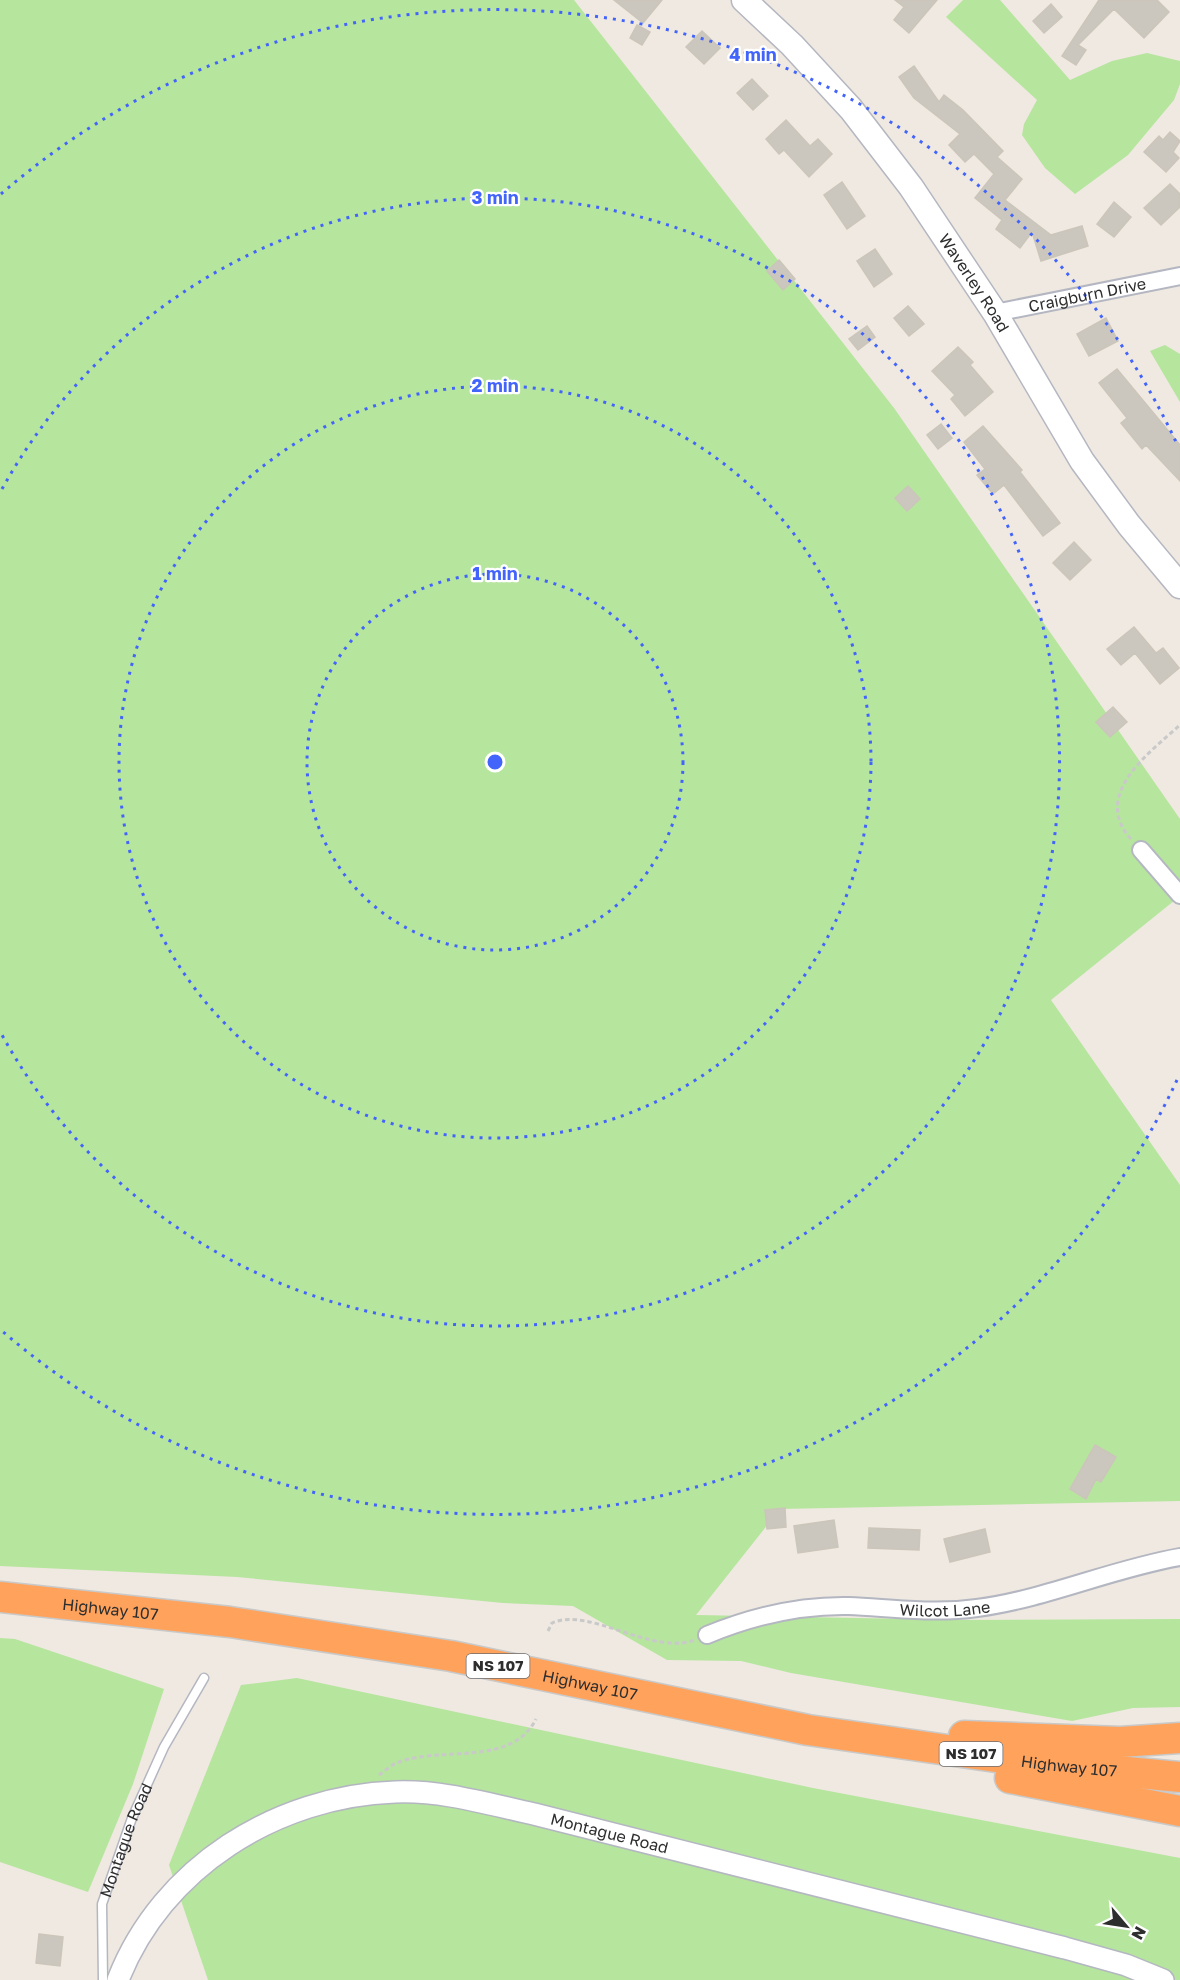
<svg xmlns="http://www.w3.org/2000/svg" width="1180" height="1980" font-family="'Golos Text',sans-serif">
  <style>
    .green { fill: #b6e59e }
    .building { fill: #cbc7bf; stroke: #cbc5ba; stroke-width: 1.5 }
    .lines { fill: none; stroke-linecap: round; stroke-linejoin: round }
    .service-casing { stroke: #b4b7c1; stroke-width: 11 }
    .minor-casing { stroke: #b4b7c1; stroke-width: 20 }
    .tertiary-casing { stroke: #b4b7c1; stroke-width: 24 }
    .secondary-casing { stroke: #b4b7c1; stroke-width: 27 }
    .motorway-casing { stroke: #c9c9c9; stroke-width: 33 }
    .path { stroke: #c9c9c9; stroke-width: 3; stroke-dasharray: 4.5 3; stroke-linecap: butt }
    .service { stroke: #fff; stroke-width: 8 }
    .minor { stroke: #fff; stroke-width: 16 }
    .tertiary { stroke: #fff; stroke-width: 21 }
    .secondary { stroke: #fff; stroke-width: 24 }
    .motorway { stroke: #ffa35c; stroke-width: 30 }
    .ring { fill: none; stroke: #4264fb; stroke-width: 3; stroke-dasharray: 3 6 }
    .labels { text-anchor: middle; stroke-width: 4.5; stroke-linejoin: round; paint-order: stroke }
    .shield { fill: #fff; stroke: #6d6d6d; stroke-width: 1.5 }
    .shield-label { font-size: 15px; font-weight: bold; fill: #2e2e2e }
    .street-label { font-size: 16px; fill: #2e2e2e; stroke: #fff }
    .centre { fill: #4264fb; stroke: #fff; stroke-width: 3 }
    .ring-label { font-size: 18px; text-anchor: middle; font-weight: bold; fill: #4264fb; stroke: #fff; stroke-width: 4.5; stroke-linejoin: round; paint-order: stroke }
  </style>
  <rect width="100%" height="100%" fill="#efe9e1"/>
  <path class="green" d="M 0,0 L 574,0 L 894,408 L 1180,819 L 1180,896 L 1051,1000 L 1180,1185 L 1180,1501 L 780,1509 L 696,1615 L 963,1620 L 1180,1619 L 1180,1707 L 1133,1708 L 1072,1721 L 791,1673 L 741,1661 L 667,1660 L 573,1606 L 503,1603 L 237,1577 L 0,1566 Z
    M 963,0 L 1000,0 L 1070,80 L 1112,61 L 1147,53 L 1180,61 L 1180,84 L 1174,100 L 1128,155 L 1075,194 L 1045,168 L 1022,135 L 1024,124 L 1037,100 L 946,17 Z
    M 1165,345 L 1180,354 L 1180,402 L 1150,351 Z
    M 0,1638 L 15,1639 L 164,1689 L 133,1784 L 88,1892 L 0,1862 Z
    M 297,1678 L 813,1788 L 1180,1858 L 1180,1980 L 208,1980 L 169,1865 L 241,1685 Z"/>
  <path class="building" d="M 614,0 L 662,0 L 643,23 Z
    M 895,0 L 937,0 L 909,33 L 894,20 L 904,7 Z
    M 1099,0 L 1157,0 L 1169,12 L 1144,38 L 1114,9 L 1078,45 L 1086,50 L 1076,65 L 1062,56 Z
    M 1051,4 L 1062,17 L 1044,33 L 1033,21 Z
    M 637,25 L 650,32 L 642,45 L 630,38 Z
    M 702,31 L 720,48 L 704,64 L 686,47 Z
    M 914,66 L 939,102 L 944,95 L 963,110 L 1003,151 L 997,157 L 1022,179 L 1005,200 L 1051,235 L 1082,226 L 1088,246 L 1041,261 L 1032,232 L 1020,248 L 996,229 L 1002,220 L 975,198 L 994,174 L 974,154 L 965,162 L 949,145 L 960,134 L 914,98 L 899,77 Z
    M 752,79 L 768,96 L 753,110 L 737,93 Z
    M 786,120 L 810,146 L 818,139 L 832,154 L 809,177 L 784,150 L 779,154 L 766,139 Z
    M 1170,132 L 1180,141 L 1173,152 L 1179,158 L 1166,172 L 1144,152 L 1159,136 L 1163,140 Z
    M 842,182 L 865,216 L 847,229 L 824,195 Z
    M 1170,184 L 1180,194 L 1180,207 L 1161,225 L 1144,208 Z
    M 1114,202 L 1131,217 L 1114,237 L 1097,224 Z
    M 875,249 L 892,274 L 874,287 L 857,261 Z
    M 779,260 L 795,279 L 783,290 L 767,271 Z
    M 908,306 L 924,324 L 909,336 L 894,318 Z
    M 1106,318 L 1118,341 L 1089,356 L 1077,334 Z
    M 867,326 L 875,337 L 858,350 L 849,339 Z
    M 958,347 L 973,362 L 970,365 L 993,392 L 965,416 L 951,399 L 955,395 L 932,371 Z
    M 1117,369 L 1180,445 L 1180,481 L 1146,445 L 1142,449 L 1121,423 L 1127,418 L 1099,383 Z
    M 941,424 L 952,438 L 938,449 L 927,435 Z
    M 983,426 L 1022,470 L 1020,472 L 1060,523 L 1043,536 L 1004,485 L 993,494 L 977,475 L 985,469 L 964,442 Z
    M 908,486 L 920,499 L 907,511 L 895,498 Z
    M 1074,542 L 1091,560 L 1070,580 L 1053,563 Z
    M 1134,627 L 1156,653 L 1163,648 L 1179,668 L 1160,684 L 1135,653 L 1121,665 L 1107,649 Z
    M 1113,707 L 1127,722 L 1110,737 L 1096,722 Z
    M 1095,1445 L 1116,1457 L 1101,1482 L 1096,1479 L 1086,1499 L 1070,1489 Z
    M 785,1508 L 786,1527 L 767,1529 L 765,1510 Z
    M 834,1520 L 838,1547 L 798,1553 L 794,1526 Z
    M 869,1528 L 920,1530 L 919,1550 L 868,1548 Z
    M 985,1529 L 990,1552 L 950,1562 L 944,1539 Z
    M 39,1934 L 63,1937 L 60,1966 L 36,1963 Z"/>
  <g class="lines">
    <g class="service-casing">
      <g id="service">
        <path id="s1" d="M 103,1980 L 102,1904 L 132,1818 L 164,1747 L 204,1678"/>
      </g>
    </g>
    <g class="minor-casing">
      <g id="minor">
        <path id="s2" d="M 995,313 L 1180,276"/>
        <path d="M 1141,850 L 1180,895"/>
        <path id="s3" d="M 707,1635 C 753,1616 800,1605 849,1606 C 892,1608 934,1614 977,1608 C 1046,1599 1111,1569 1180,1557"/>
      </g>
    </g>
    <g class="tertiary-casing">
      <g id="tertiary">
        <path id="s4" d="M 118,1980 C 162,1867 277,1796 395,1792 C 442,1790 488,1804 534,1814 L 1065,1948 L 1126,1965 L 1163,1980"/>
      </g>
    </g>
    <g class="secondary-casing">
      <g id="secondary">
        <path id="s5" d="M 744,0 L 792,45 L 851,109 L 911,187 L 995,313 L 1082,461 L 1129,525 L 1180,586"/>
      </g>
    </g>
    <g class="motorway-casing">
      <g id="motorway">
        <path id="s6" d="M 0,1597 L 230,1622 L 451,1656 L 808,1730 L 1045,1764 L 1180,1777"/>
        <path d="M 964,1736 L 1120,1742 L 1180,1738"/>
        <path d="M 1010,1778 L 1180,1811"/>
      </g>
    </g>
    <path class="path" d="M 1131,839 C 1091,795 1149,753 1180,725
      M 548,1631 L 552,1623 C 589,1606 651,1656 695,1640
      M 379,1775 C 385,1771 392,1764 399,1762 C 442,1746 512,1767 536,1719"/>
    <use href="#service" class="service"/>
    <use href="#minor" class="minor"/>
    <use href="#tertiary" class="tertiary"/>
    <use href="#secondary" class="secondary"/>
    <use href="#motorway" class="motorway"/>
  </g>
  <g class="ring">
    <circle cx="495" cy="762" r="188"/>
    <circle cx="495" cy="762" r="376"/>
    <path d="M2 489A564 564 0 1 1 2 1035"/>
    <path d="M1177 1080A753 753 0 0 1 1 1330M1 194A753 753 0 0 1 1177 444"/>
  </g>
  <g class="labels">
    <g class="shield">
      <rect x="466.5" y="1654" width="63" height="24" rx="4.5"/>
      <rect x="939.5" y="1742" width="63" height="24" rx="4.5"/>
    </g>
    <g class="shield-label">
      <text x="498" y="1671">NS 107</text>
      <text x="971" y="1759">NS 107</text>
    </g>
    <g class="street-label">
      <text dy="6" stroke="none"><textPath href="#s5" startOffset="366">Waverley Road</textPath></text>
      <text dy="6" stroke="none"><textPath href="#s2" startOffset="94">Craigburn Drive</textPath></text>
      <text dy="6" stroke="none"><textPath href="#s3" startOffset="242">Wilcot Lane</textPath></text>
      <text dy="6" stroke="none"><textPath href="#s6" startOffset="111">Highway 107</textPath></text>
      <text dy="6" stroke="none"><textPath href="#s6" startOffset="597">Highway 107</textPath></text>
      <text dy="6" stroke="none"><textPath href="#s6" startOffset="1083">Highway 107</textPath></text>
      <text dy="6" stroke="none"><textPath href="#s4" startOffset="573">Montague Road</textPath></text>
      <text dy="6" stroke="none"><textPath href="#s1" startOffset="144">Montague Road</textPath></text>
    </g>
  </g>
  <circle cx="495" cy="762" r="9" class="centre"/>
  <g class="ring-label">
    <text x="753" y="61">4 min</text>
    <text x="495" y="204">3 min</text>
    <text x="495" y="392">2 min</text>
    <text x="495" y="580">1 min</text>
  </g>
  <g transform="translate(1126 1926) rotate(119)" stroke="#ffffff" stroke-width="4.5" paint-order="stroke">
  <path d="M0-4.5L10 22L0 15L-10 22Z" fill="#2e2e2e"/>
  <text y="-9" font-size="16" font-weight="bold" text-anchor="middle" fill="#2e2e2e">N</text>
  </g>
</svg>
